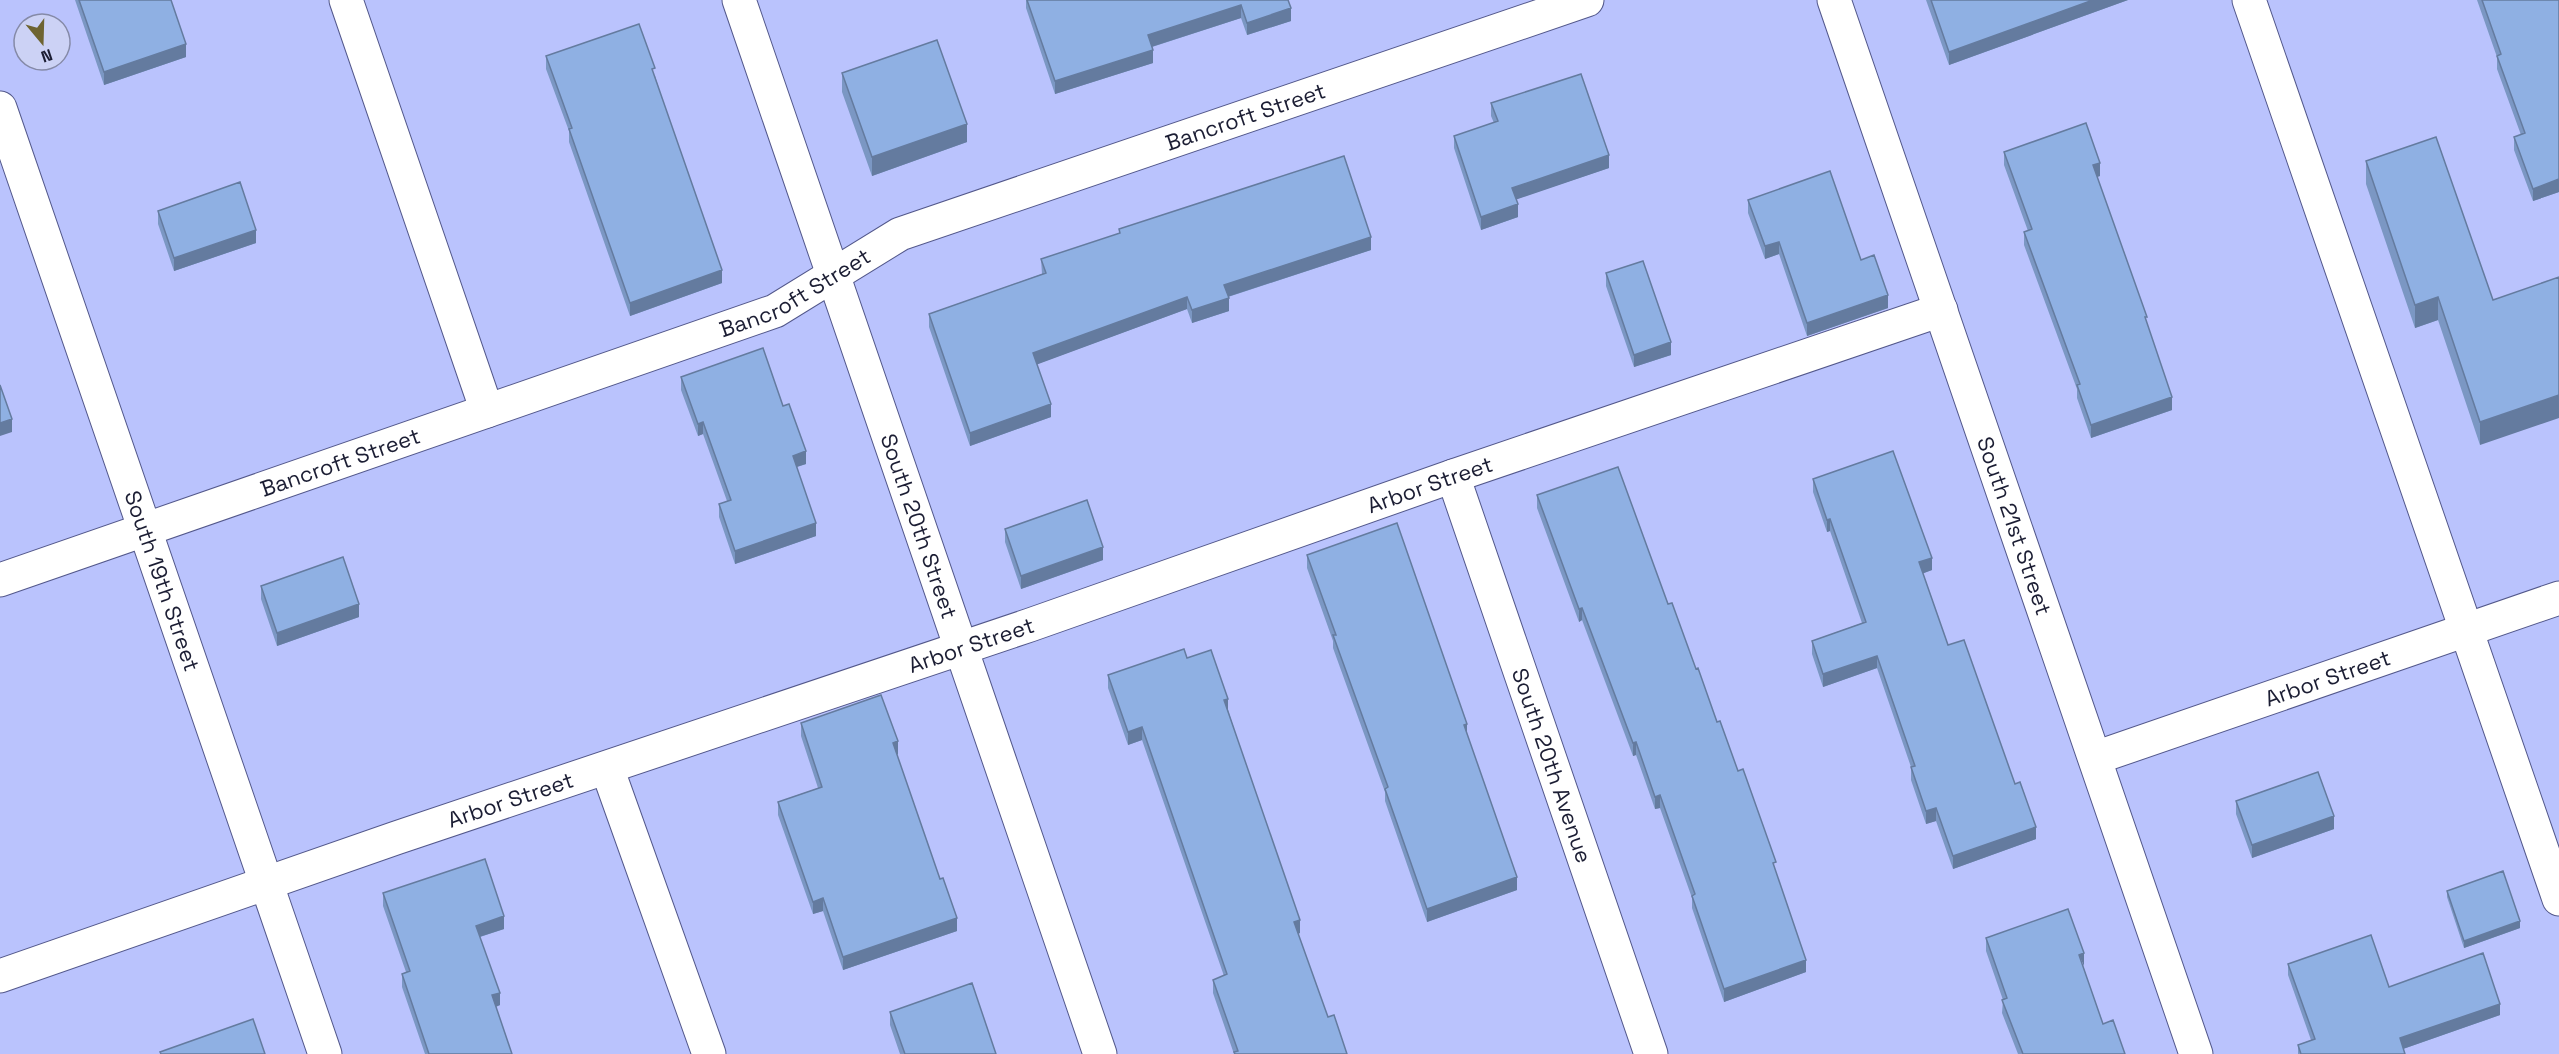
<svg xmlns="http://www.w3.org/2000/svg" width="2559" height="1054" font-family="'Space Grotesk',sans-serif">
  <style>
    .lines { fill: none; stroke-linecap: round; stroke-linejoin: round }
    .minor-casing { stroke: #53588b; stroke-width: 35 }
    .minor { stroke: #fff; stroke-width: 33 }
    .wall { fill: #7b97c3 }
    .shaded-wall { fill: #647b9f }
    .building { fill: #8fb0e3; stroke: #647b9f; stroke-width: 1.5 }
    .labels { text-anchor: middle; stroke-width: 5; stroke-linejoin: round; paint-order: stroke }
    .street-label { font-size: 22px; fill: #1b1d33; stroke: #ccd2f5 }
  </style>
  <rect width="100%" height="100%" fill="#bac3fd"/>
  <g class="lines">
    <g class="minor-casing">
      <g id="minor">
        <path d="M 346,0 L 487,411"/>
        <path id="s1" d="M 739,0 L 1100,1054"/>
        <path id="s2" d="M 1834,0 L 2196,1054"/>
        <path d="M 2249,0 L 2559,899"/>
        <path id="s3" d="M 0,108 L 325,1054"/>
        <path id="s4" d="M 1453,476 L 1651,1054"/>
        <path id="s5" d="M 0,580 L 775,311 L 900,234 L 1587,0"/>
        <path id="s6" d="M 2095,758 L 2559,598"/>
        <path d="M 607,768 L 709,1054"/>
        <path id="s7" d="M 0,976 L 396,838 L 1030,625 L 1453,476 L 1941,310"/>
      </g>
    </g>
    <use href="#minor" class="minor"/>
  </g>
  <path class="wall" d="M 75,0 L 171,0 L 186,57 L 104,85 Z
    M 1026,0 L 1288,0 L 1291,21 L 1247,35 L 1241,18 L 1152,47 L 1153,63 L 1055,94 L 1026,8 Z
    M 1926,0 L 2128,0 L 1949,65 Z
    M 2477,0 L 2559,0 L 2559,192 L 2533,201 L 2514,150 L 2514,137 L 2521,135 L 2497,69 L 2497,57 Z
    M 546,56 L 655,76 L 722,283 L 630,316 L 569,142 L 569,131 L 546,69 Z
    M 842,73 L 967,142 L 872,176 L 842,92 Z
    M 1491,103 L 1609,168 L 1516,199 L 1518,217 L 1481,230 L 1454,148 L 1454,136 L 1494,123 L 1491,116 Z
    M 2004,152 L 2100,176 L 2097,177 L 2147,323 L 2172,410 L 2091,438 L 2077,398 L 2077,389 L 2024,245 L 2024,232 L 2028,231 L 2004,165 Z
    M 2366,161 L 2493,300 L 2480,445 L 2438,320 L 2415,328 L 2366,184 Z
    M 1748,200 L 1861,260 L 1888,308 L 1807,336 L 1779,254 L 1765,259 L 1748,213 Z
    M 158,211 L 256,243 L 174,271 L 158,224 Z
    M 1119,229 L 1371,250 L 1228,297 L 1229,311 L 1192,323 L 1187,309 L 1037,364 L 1051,417 L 970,446 L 929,327 L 929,314 L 1042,274 L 1041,259 L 1119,234 Z
    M 1606,273 L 1671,355 L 1634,367 L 1606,286 Z
    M 681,377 L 783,406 L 806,464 L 797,467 L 816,536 L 735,564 L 719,517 L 719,504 L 727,501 L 703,434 L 698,436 L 681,390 Z
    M 1813,479 L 1932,570 L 1923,573 L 1948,645 L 2015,784 L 2036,839 L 1953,869 L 1936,821 L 1926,824 L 1911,780 L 1911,767 L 1877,668 L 1823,687 L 1812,654 L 1812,641 L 1862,623 L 1830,531 L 1827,532 L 1813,492 Z
    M 1537,495 L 1668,604 L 1738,771 L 1776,872 L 1806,972 L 1724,1002 L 1692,908 L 1692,898 L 1660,808 L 1655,809 L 1636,755 L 1633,756 L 1582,620 L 1579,622 L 1537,508 Z
    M 1005,529 L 1103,560 L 1021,589 L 1005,542 Z
    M 1307,555 L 1467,735 L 1517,890 L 1427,922 L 1385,801 L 1385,792 L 1333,648 L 1333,641 L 1307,568 Z
    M 261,586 L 359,617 L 277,646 L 261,599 Z
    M 1187,658 L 1228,710 L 1300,933 L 1298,934 L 1328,1017 L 1347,1054 L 1234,1054 L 1213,993 L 1213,980 L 1224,976 L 1142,740 L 1128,745 L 1108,688 L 1108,675 Z
    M 801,723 L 898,754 L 897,755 L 957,931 L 843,970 L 823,911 L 813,914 L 778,815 L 778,802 L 818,788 L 801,736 Z
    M 2236,801 L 2334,829 L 2252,858 L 2236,814 Z
    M 2447,891 L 2520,928 L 2464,948 L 2447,897 Z
    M 383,893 L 504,929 L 480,937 L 500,1005 L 496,1007 L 512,1054 L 425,1054 L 402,987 L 402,974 L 406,972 L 383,906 Z
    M 1986,938 L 2083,966 L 2103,1024 L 2125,1054 L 2018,1054 L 2002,1013 L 2003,1000 L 1986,951 Z
    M 2288,964 L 2389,987 L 2500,1015 L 2403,1049 L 2405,1054 L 2298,1054 L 2298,1045 L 2311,1040 L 2288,975 Z
    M 890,1012 L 996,1054 L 900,1054 L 890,1025 Z"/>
  <path class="shaded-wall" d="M 2093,0 L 2128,0 L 1949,65 L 1949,52 Z
    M 1241,5 L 1241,18 L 1148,48 L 1148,35 Z
    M 1291,8 L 1291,21 L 1247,35 L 1247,23 Z
    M 186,44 L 186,57 L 104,85 L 104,72 Z
    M 1153,50 L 1153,63 L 1055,94 L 1055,81 Z
    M 967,124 L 967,142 L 872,176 L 872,157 Z
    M 1609,155 L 1609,168 L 1512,201 L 1512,188 Z
    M 2100,163 L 2100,176 L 2093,178 L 2093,165 Z
    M 2559,179 L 2559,192 L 2533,201 L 2533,189 Z
    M 1518,204 L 1518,217 L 1481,230 L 1481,217 Z
    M 256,230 L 256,243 L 174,271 L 174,258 Z
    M 1371,237 L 1371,250 L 1224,298 L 1224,285 Z
    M 1779,242 L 1779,254 L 1765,259 L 1765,246 Z
    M 722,270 L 722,283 L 630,316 L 630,303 Z
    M 1888,295 L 1888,308 L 1807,336 L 1807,323 Z
    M 1187,297 L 1187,309 L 1033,366 L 1033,353 Z
    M 2438,297 L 2438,320 L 2415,328 L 2415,305 Z
    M 1229,298 L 1229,311 L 1192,323 L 1192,310 Z
    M 1671,342 L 1671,355 L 1634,367 L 1634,355 Z
    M 2559,395 L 2559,418 L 2480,445 L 2480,422 Z
    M 2172,397 L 2172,410 L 2091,438 L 2091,425 Z
    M 1051,404 L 1051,417 L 970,446 L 970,433 Z
    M 12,419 L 12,432 L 0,436 L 0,423 Z
    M 703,422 L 703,434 L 698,436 L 698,424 Z
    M 806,451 L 806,464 L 793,468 L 793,456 Z
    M 1830,519 L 1830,531 L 1827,532 L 1827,520 Z
    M 816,523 L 816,536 L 735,564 L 735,551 Z
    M 1103,547 L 1103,560 L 1021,589 L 1021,576 Z
    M 1932,558 L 1932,570 L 1919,575 L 1919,562 Z
    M 359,604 L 359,617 L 277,646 L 277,633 Z
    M 1582,608 L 1582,620 L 1579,622 L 1579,609 Z
    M 1877,656 L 1877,668 L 1823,687 L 1823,674 Z
    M 1228,699 L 1228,712 L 1224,700 Z
    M 1467,724 L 1467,737 L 1464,725 Z
    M 1142,727 L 1142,740 L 1128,745 L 1128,732 Z
    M 898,741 L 898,754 L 893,756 L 893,743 Z
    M 1636,742 L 1636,755 L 1633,756 L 1633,743 Z
    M 1660,795 L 1660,808 L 1655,809 L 1655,797 Z
    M 1936,808 L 1936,821 L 1926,824 L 1926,811 Z
    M 2334,816 L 2334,829 L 2252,858 L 2252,845 Z
    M 2036,827 L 2036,839 L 1953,869 L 1953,856 Z
    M 1517,877 L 1517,890 L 1427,922 L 1427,909 Z
    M 823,898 L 823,911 L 813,914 L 813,902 Z
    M 504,916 L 504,929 L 476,938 L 476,926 Z
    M 957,918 L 957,931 L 843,970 L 843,957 Z
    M 1300,920 L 1300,933 L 1294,935 L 1294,922 Z
    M 2520,921 L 2520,928 L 2464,948 L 2464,941 Z
    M 2084,953 L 2084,966 L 2079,955 Z
    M 1806,960 L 1806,972 L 1724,1002 L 1724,989 Z
    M 500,993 L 500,1005 L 492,1008 L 492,995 Z
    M 2500,1004 L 2500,1015 L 2400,1050 L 2400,1038 Z"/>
  <path class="building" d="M 79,0 L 171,0 L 186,44 L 104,72 Z
    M 1027,0 L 1288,0 L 1291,8 L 1247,23 L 1241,5 L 1148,35 L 1153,50 L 1055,81 Z
    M 1931,0 L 2093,0 L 1949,52 Z
    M 2482,0 L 2559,0 L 2559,179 L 2533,189 L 2514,137 L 2525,133 L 2497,56 L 2501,54 Z
    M 639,24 L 655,68 L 652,69 L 722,270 L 630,303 L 569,129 L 572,128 L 546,56 Z
    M 937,40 L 967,124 L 872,157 L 842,73 Z
    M 1581,74 L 1609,155 L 1512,188 L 1518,204 L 1481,217 L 1454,136 L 1498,121 L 1491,103 Z
    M 2086,123 L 2100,163 L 2093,165 L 2147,317 L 2145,317 L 2172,397 L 2091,425 L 2077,385 L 2080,384 L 2024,232 L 2032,229 L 2004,152 Z
    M 2436,137 L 2493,300 L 2559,277 L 2559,395 L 2480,422 L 2438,297 L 2415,305 L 2366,161 Z
    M 1344,156 L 1371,237 L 1224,285 L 1229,298 L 1192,310 L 1187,297 L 1033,353 L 1051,404 L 970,433 L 929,314 L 1046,273 L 1041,259 L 1120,233 L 1119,229 Z
    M 1830,171 L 1861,260 L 1874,255 L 1888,295 L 1807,323 L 1779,242 L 1765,246 L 1748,200 Z
    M 240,182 L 256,230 L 174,258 L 158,211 Z
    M 1643,261 L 1671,342 L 1634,355 L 1606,273 Z
    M 763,348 L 783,406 L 789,404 L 806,451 L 793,456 L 816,523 L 735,551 L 719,504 L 731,500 L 703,422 L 698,424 L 681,377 Z
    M 0,385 L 12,419 L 0,423 Z
    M 1893,451 L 1932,558 L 1919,562 L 1948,645 L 1964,640 L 2015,784 L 2020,782 L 2036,827 L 1953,856 L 1936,808 L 1926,811 L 1911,767 L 1915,766 L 1877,656 L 1823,674 L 1812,641 L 1866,622 L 1830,519 L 1827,520 L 1813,479 Z
    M 1618,467 L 1668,604 L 1672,603 L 1696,669 L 1698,668 L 1717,722 L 1720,721 L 1738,771 L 1743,769 L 1776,862 L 1773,863 L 1806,960 L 1724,989 L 1692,896 L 1695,894 L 1660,795 L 1655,797 L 1636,742 L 1633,743 L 1582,608 L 1579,609 L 1537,495 Z
    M 1087,500 L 1103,547 L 1021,576 L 1005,529 Z
    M 1397,523 L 1467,724 L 1464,725 L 1517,877 L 1427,909 L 1385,789 L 1388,787 L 1333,635 L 1336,635 L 1307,555 Z
    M 343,557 L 359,604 L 277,633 L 261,586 Z
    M 1184,649 L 1187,658 L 1211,650 L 1228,699 L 1224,700 L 1300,920 L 1294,922 L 1328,1017 L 1334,1015 L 1347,1054 L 1235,1054 L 1234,1052 L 1238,1051 L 1213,980 L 1227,974 L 1142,727 L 1128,732 L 1108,675 Z
    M 881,695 L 898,741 L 893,743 L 940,879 L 943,878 L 957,918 L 843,957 L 823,898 L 813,902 L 778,802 L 822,787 L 801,723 Z
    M 2318,772 L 2334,816 L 2252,845 L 2236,801 Z
    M 485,859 L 504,916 L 476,926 L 500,993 L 492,995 L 512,1054 L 429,1054 L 402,974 L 410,971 L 383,893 Z
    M 2503,871 L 2520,921 L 2464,941 L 2447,891 Z
    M 2068,909 L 2084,953 L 2079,955 L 2103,1024 L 2113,1020 L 2125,1054 L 2023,1054 L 2002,1000 L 2007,998 L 1986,938 Z
    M 2371,935 L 2389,987 L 2483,953 L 2500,1004 L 2400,1038 L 2405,1054 L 2301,1054 L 2298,1045 L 2315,1039 L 2288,964 Z
    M 972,983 L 996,1054 L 905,1054 L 890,1012 Z
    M 253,1019 L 265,1054 L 161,1054 L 160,1052 Z"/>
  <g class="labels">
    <g class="street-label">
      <text dy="8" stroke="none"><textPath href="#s5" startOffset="1332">Bancroft Street</textPath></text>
      <text dy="8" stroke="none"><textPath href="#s5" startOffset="846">Bancroft Street</textPath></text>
      <text dy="8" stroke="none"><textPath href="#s5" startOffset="360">Bancroft Street</textPath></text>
      <text dy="8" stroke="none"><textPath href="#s7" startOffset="1512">Arbor Street</textPath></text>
      <text dy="8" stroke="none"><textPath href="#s1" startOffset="556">South 20th Street</textPath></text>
      <text dy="8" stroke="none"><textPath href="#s2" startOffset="556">South 21st Street</textPath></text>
      <text dy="8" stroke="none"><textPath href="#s3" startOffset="500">South 19th Street</textPath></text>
      <text dy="8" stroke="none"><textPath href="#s7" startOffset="1026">Arbor Street</textPath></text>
      <text dy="8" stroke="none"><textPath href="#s6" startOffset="246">Arbor Street</textPath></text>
      <text dy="8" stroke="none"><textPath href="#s4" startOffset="306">South 20th Avenue</textPath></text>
      <text dy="8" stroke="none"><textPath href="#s7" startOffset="540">Arbor Street</textPath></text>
    </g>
  </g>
  <g transform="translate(42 42) rotate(161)"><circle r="28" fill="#ccd2f5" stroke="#858aa7" stroke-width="1.5"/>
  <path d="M0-4.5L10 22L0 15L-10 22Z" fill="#6e6431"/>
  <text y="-9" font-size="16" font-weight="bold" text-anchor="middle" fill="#1b1d33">N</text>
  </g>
</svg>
